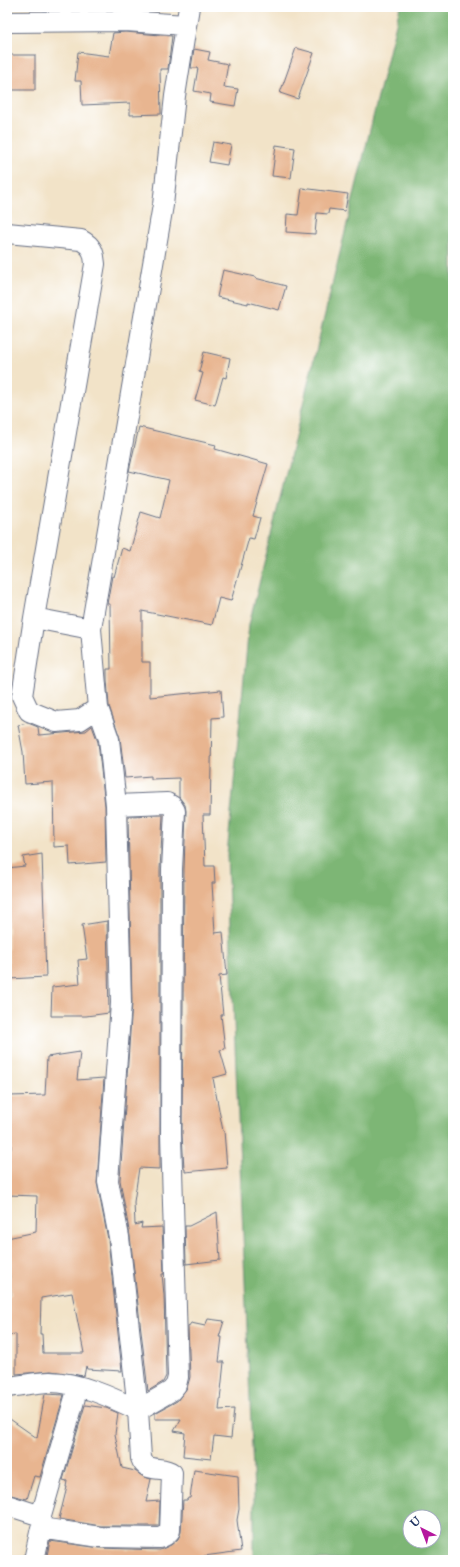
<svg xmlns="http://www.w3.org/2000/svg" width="460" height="1567" font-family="'IM FELL Double Pica',serif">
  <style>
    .forest { fill: #7db674; stroke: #4c7269; fill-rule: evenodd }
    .building { fill: #e8b590; fill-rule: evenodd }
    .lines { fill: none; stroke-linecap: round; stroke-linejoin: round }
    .service-casing { stroke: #666e83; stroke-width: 12 }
    .minor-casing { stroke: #666e83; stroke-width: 22 }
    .service { stroke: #fff; stroke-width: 10 }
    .minor { stroke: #fff; stroke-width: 20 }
  </style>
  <rect width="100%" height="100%" fill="#fff"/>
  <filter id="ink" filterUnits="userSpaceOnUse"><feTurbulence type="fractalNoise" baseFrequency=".025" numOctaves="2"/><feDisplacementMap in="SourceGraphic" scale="8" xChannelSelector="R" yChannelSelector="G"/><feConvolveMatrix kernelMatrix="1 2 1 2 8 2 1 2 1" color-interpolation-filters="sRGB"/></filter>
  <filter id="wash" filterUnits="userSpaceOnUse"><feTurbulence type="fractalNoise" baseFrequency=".012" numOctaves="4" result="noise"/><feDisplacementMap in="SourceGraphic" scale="16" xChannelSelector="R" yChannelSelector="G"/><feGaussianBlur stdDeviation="0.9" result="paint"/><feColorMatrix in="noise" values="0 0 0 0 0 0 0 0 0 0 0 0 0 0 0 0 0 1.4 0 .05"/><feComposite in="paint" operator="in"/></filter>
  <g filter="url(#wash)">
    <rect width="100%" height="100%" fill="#f2e3c8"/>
    <path class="forest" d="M 400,7 L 453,7 L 453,1560 L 254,1560 L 254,1495 L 227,855 L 249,625 ZM 410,1517 L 434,1517 L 434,1541 L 410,1541 Z"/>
    <g id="blocks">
      <path class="building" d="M 117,7 L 144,7 L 144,11 L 117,10 Z
        M 125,32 L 172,36 L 168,69 L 160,69 L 161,114 L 130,115 L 130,103 L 82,105 L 81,81 L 75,81 L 78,52 L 109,56 L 113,33 Z
        M 296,48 L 314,53 L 298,99 L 280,93 Z
        M 194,49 L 210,52 L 208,60 L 228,64 L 224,87 L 238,89 L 235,106 L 210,102 L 211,94 L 194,91 L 198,68 L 191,68 Z
        M 7,55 L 35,55 L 35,90 L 7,90 Z
        M 213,142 L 231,145 L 227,165 L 209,162 Z
        M 276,145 L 295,148 L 291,178 L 272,176 Z
        M 302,188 L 348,194 L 345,211 L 329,209 L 328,214 L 317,213 L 315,234 L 286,232 L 287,214 L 298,215 Z
        M 223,270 L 255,277 L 255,278 L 286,286 L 279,310 L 248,302 L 248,304 L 217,297 Z
        M 204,352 L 230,358 L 226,378 L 223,377 L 215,405 L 195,400 L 203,373 L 199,372 Z
        M 139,427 L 216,445 L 215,449 L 268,464 L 253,516 L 260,518 L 254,539 L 249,538 L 231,601 L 219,598 L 212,625 L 142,611 L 142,662 L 150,662 L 150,697 L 221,690 L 223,717 L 212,718 L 210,815 L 203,815 L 205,866 L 214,866 L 215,883 L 212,883 L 215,933 L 223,932 L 227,975 L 219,976 L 223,1015 L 221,1015 L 225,1049 L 220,1050 L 227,1074 L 213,1078 L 223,1131 L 224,1131 L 227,1168 L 185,1172 L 185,1169 L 184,1169 L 182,1134 L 184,869 L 186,811 L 185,805 L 179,797 L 179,778 L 151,779 L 151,776 L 125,778 L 120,738 L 109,706 L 107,680 L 107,669 L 111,669 L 110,604 L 107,604 L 112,576 L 114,577 L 122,548 L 130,551 L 141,512 L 160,518 L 169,480 L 129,471 Z
        M 28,723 L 38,727 L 39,735 L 86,731 L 92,726 L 98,742 L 105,806 L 106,862 L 70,865 L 69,846 L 54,847 L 53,782 L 25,784 L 23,752 L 18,725 Z
        M 163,815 L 160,869 L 160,1169 L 139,1168 L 134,1202 L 135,1225 L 142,1223 L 141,1228 L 162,1227 L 164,1274 L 162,1274 L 164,1295 L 166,1376 L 163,1382 L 148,1391 L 130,1236 L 120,1180 L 132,1003 L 128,816 Z
        M 42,854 L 46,977 L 9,979 L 7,868 L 25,866 L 23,857 Z
        M 107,921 L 109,1013 L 86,1016 L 51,1016 L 52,987 L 80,984 L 78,960 L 87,959 L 82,925 Z
        M 80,1052 L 77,1080 L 104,1078 L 97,1183 L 108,1239 L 122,1371 L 87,1369 L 86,1366 L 84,1376 L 51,1371 L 16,1374 L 16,1334 L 7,1335 L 8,1295 L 11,1295 L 7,1238 L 36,1232 L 37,1196 L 7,1195 L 7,1149 L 11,1149 L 10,1096 L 45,1095 L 47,1057 ZM 72,1293 L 84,1353 L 43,1353 L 42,1334 L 40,1334 L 41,1298 Z
        M 217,1212 L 220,1260 L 186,1264 L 185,1226 L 189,1226 Z
        M 208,1319 L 224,1321 L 219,1337 L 222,1337 L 219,1362 L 224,1362 L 219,1410 L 234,1409 L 231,1438 L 214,1436 L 211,1459 L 183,1456 L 185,1433 L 174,1431 L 181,1419 L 155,1419 L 155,1413 L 177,1401 L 187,1388 L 190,1377 L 188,1327 L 191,1323 L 205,1326 Z
        M 45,1394 L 64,1395 L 40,1477 L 34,1476 L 27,1499 L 7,1494 L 7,1417 L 37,1438 Z
        M 85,1405 L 106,1408 L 118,1413 L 115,1434 L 122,1468 L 135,1471 L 142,1476 L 151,1479 L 146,1502 L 160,1501 L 159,1526 L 101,1526 L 59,1519 L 67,1487 L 66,1487 L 67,1481 L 63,1480 Z
        M 194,1470 L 238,1476 L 239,1509 L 237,1520 L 241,1551 L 204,1556 L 203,1560 L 46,1560 L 50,1541 L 100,1548 L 160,1550 L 171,1545 L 178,1539 L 181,1532 L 183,1500 L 187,1500 L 188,1498 L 190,1498 Z"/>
    </g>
  </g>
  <g filter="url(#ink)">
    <use href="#blocks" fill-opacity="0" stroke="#666e83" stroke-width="1"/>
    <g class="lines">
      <g class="service-casing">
        <path id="service" d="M 66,20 L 67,7"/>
      </g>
      <g class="minor-casing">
        <path id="minor" d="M 7,22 L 125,21 L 186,25
          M 7,233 L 81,240 C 92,246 94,252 95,264 L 34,618 L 91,629
          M 34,618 L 22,696 L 29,711 L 56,722 L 80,720 L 98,708
          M 7,1387 C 21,1386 36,1382 50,1382 C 78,1382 113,1398 138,1410 L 171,1391 L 176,1385 L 178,1377 L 171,1134 L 172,869 L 175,811 L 172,806 L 167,803 L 116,805
          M 7,1505 L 41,1516 L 78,1387
          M 34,1560 L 41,1528 L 100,1537 L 160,1538 L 166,1535 L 170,1531 L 172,1473 C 162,1465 146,1474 141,1458 L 138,1410 L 119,1237 L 108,1181 L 121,1003 L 116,805 L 109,739 L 98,708 L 91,629 L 163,205 L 175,96 L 189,7"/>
      </g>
      <use href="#service" class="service"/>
      <use href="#minor" class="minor"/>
    </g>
  </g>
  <rect width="460" height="1567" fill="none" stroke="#fff" stroke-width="24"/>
  <g transform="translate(422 1529) rotate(318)"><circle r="19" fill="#ffffff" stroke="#a4acbf"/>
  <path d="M0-3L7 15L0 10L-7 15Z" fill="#b5179e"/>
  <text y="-6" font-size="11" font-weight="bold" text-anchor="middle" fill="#1b2f5e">U</text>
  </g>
</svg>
